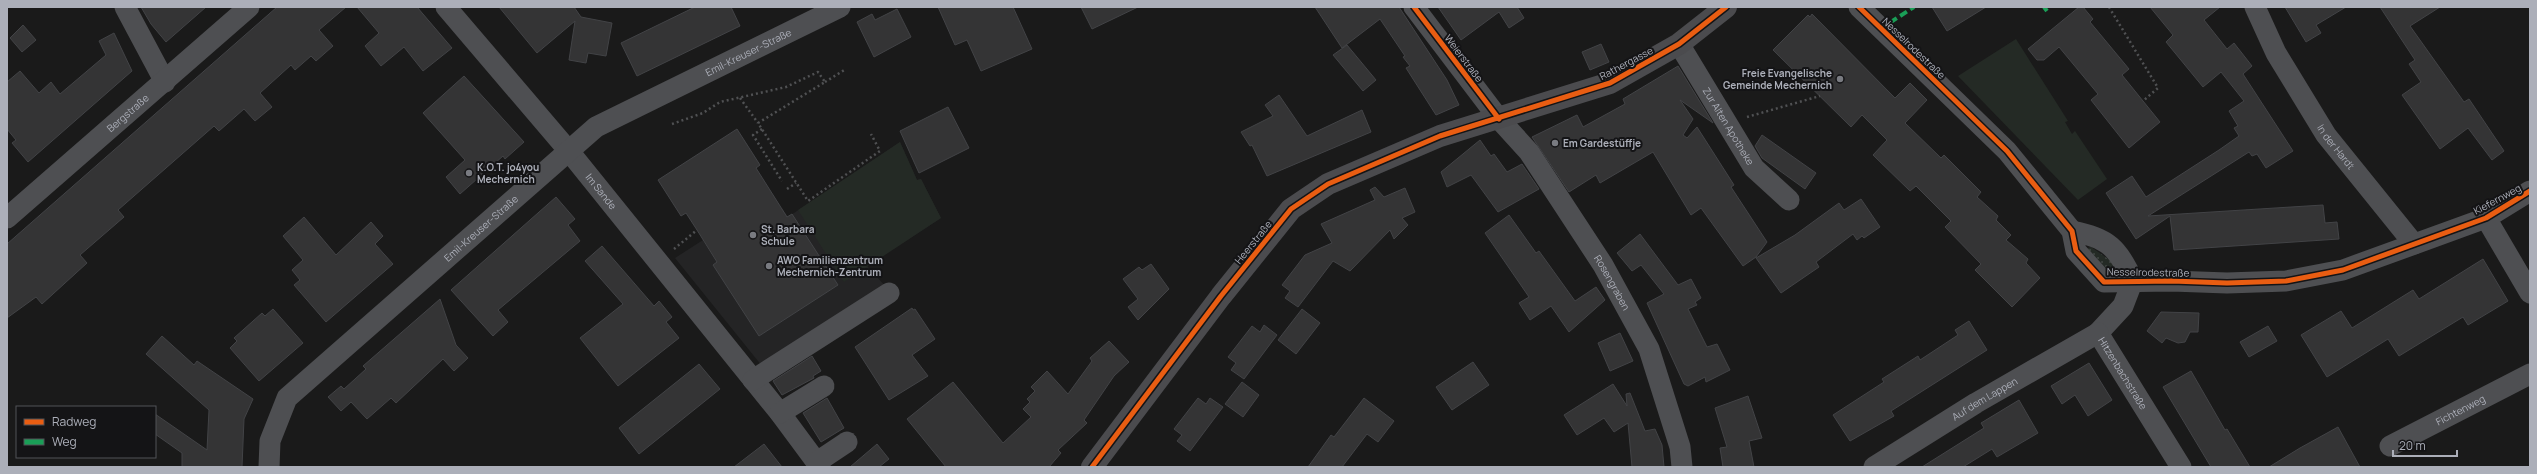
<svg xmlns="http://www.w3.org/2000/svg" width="2537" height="474" font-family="Manrope,sans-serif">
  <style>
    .built { fill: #242425 }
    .grass { fill: url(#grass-dots) }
    .park { fill: #242a25 }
    .building { fill: #343435; stroke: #424346 }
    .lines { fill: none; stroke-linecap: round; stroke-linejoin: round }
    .path { stroke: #505153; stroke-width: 2.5; stroke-dasharray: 2 3; stroke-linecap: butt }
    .minor { stroke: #4e4f52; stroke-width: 21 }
    .major { stroke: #4b4b4e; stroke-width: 22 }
    .quiet { stroke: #1a9f57; stroke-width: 4; stroke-dasharray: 8 4; stroke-linecap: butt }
    .cycleway-casing { stroke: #141416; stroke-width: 8 }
    .cycleway { stroke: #e95d12; stroke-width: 5 }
    .poi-dot { fill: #797b81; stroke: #141416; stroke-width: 1.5 }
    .labels { text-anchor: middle; stroke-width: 4; stroke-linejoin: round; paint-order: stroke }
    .street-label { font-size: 10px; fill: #acafb9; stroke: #141416 }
    .poi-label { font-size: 10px; font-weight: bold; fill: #acafb9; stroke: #141416; text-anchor: start }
  </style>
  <defs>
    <pattern id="grass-dots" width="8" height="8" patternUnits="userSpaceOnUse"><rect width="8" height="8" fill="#242a25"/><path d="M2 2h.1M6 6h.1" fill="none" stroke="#414643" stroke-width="1.8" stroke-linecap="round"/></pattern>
  </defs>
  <rect width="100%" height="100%" fill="#1a1a1a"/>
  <path class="built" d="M 900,142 L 917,180 L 921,179 L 941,218 L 867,266 L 886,287 L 762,366 L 675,258 L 703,240 L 717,262 L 768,216 L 782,208 L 788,217 Z"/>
  <path class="grass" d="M 2091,247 L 2117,265 L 2119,270 L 2115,277 L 2087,253 L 2088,248 Z"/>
  <path class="park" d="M 2016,39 L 2068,121 L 2065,122 L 2072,134 L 2075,131 L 2107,179 L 2078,200 L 1958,76 Z
    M 900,142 L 917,180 L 921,179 L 941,218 L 844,282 L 798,210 Z"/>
  <path class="building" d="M 141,7 L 206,7 L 166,42 L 151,24 Z
    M 277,7 L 346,7 L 319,30 L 333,46 L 316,61 L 311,56 L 295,70 L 291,65 L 260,93 L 272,107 L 255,121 L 244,109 L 219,131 L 214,126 L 118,210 L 124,217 L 80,255 L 87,263 L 42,304 L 36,297 L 7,318 L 7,244 Z
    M 357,7 L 417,7 L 452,48 L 423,71 L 404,47 L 381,66 L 365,46 L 379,33 Z
    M 499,7 L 574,7 L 581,17 L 612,23 L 606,56 L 588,53 L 586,63 L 569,60 L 575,21 L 537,53 Z
    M 695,7 L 731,7 L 740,26 L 637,76 L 621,43 Z
    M 938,7 L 1013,7 L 1032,49 L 981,71 L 967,40 L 955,45 Z
    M 1081,7 L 1138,7 L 1092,29 Z
    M 1315,7 L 1399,7 L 1447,80 L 1459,105 L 1436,115 L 1406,68 L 1410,66 L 1403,57 L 1405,56 L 1380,19 L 1342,48 Z
    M 1438,7 L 1517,7 L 1524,18 L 1509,28 L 1499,12 L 1461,40 Z
    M 1932,7 L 1986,7 L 1947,31 Z
    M 2079,7 L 2083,7 L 2093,19 L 2090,22 L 2129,69 L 2122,75 L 2160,122 L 2129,148 L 2091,100 L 2098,94 L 2059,47 L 2044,60 L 2037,60 L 2028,49 Z
    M 2150,7 L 2220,7 L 2204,20 L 2227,49 L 2234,43 L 2252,66 L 2243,74 L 2293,151 L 2266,168 L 2257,154 L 2252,156 L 2249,152 L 2148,216 L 2323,205 L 2325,223 L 2337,222 L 2339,239 L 2174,250 L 2170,216 L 2136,239 L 2106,193 L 2132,176 L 2146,197 L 2219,150 L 2239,136 L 2234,128 L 2238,126 L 2229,111 L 2244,101 L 2221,72 L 2203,87 L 2166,42 L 2173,35 Z
    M 2285,7 L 2346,7 L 2316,25 L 2321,33 L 2306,42 Z
    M 2380,7 L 2440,7 L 2410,26 L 2464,102 L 2469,99 L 2504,151 L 2492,160 L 2468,128 L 2440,149 L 2402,95 L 2421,82 L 2409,64 L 2415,60 Z
    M 897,9 L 911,37 L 874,57 L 857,22 L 872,14 L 875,20 Z
    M 1812,14 L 1895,98 L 1910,83 L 1927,100 L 1905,123 L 1941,158 L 1944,155 L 1981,192 L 1977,197 L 1998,216 L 1996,220 L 2011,235 L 2006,240 L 2028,259 L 2026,263 L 2040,278 L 2012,307 L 1975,270 L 1981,264 L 1945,227 L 1951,221 L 1916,186 L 1910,191 L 1873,155 L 1887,140 L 1862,115 L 1851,127 L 1773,50 L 1808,15 L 1810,17 Z
    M 23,25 L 36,40 L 22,52 L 10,38 Z
    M 114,33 L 132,71 L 28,162 L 12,143 L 16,140 L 7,129 L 7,82 L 20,71 L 39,93 L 51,82 L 60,94 L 106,55 L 99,41 Z
    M 1601,44 L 1609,62 L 1590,70 L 1582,52 Z
    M 1347,45 L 1376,80 L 1363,91 L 1333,55 Z
    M 1678,66 L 1713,123 L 1680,100 L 1693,119 L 1683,135 L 1687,138 L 1697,127 L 1734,185 L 1731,187 L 1767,242 L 1756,257 L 1743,266 L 1701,208 L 1691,215 L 1653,152 L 1600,183 L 1596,175 L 1569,192 L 1532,137 L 1577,115 L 1583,127 L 1625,104 L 1623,99 Z
    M 464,76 L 524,142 L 505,159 L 503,156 L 460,194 L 446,177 L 465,160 L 423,113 Z
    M 1279,95 L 1307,136 L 1362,110 L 1371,132 L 1267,176 L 1252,145 L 1250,146 L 1241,132 L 1273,116 L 1265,105 Z
    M 948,107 L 969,148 L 919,173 L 900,131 Z
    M 737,129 L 760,165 L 756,168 L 787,217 L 792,214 L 838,285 L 759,336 L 713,265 L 717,262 L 697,230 L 686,213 L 681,216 L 658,180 Z
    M 1762,135 L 1816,173 L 1805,189 L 1762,158 L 1755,146 Z
    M 1480,140 L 1491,156 L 1494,154 L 1507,172 L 1522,164 L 1539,189 L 1498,212 L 1471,175 L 1447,187 L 1441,172 Z
    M 1375,187 L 1384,197 L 1405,188 L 1415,212 L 1402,218 L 1408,225 L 1394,239 L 1390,230 L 1350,271 L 1333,261 L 1298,307 L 1285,298 L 1290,291 L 1282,285 L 1305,255 L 1332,243 L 1321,224 L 1375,200 L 1370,190 Z
    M 556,197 L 575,219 L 568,225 L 580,241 L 498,310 L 508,322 L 493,336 L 451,290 Z
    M 1861,199 L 1880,227 L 1864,238 L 1862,236 L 1857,240 L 1853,234 L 1816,262 L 1819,267 L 1781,293 L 1756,258 L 1795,235 L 1839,203 L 1844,210 Z
    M 1509,215 L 1536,253 L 1539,251 L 1575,301 L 1596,287 L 1605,300 L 1569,332 L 1551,306 L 1530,320 L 1519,303 L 1529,297 L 1485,233 Z
    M 304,217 L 336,255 L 371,222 L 383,236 L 375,244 L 393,264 L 326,322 L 294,285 L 300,280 L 292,270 L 303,260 L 283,236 Z
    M 1640,234 L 1678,285 L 1691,279 L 1701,298 L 1695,302 L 1697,305 L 1688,309 L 1707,347 L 1717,344 L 1730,370 L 1706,382 L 1705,377 L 1688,386 L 1684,384 L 1647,303 L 1664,294 L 1641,265 L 1632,271 L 1617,253 Z
    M 602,246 L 654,306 L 659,301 L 672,317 L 666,322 L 679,338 L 618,386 L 580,338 L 623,304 L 585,261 Z
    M 2483,259 L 2508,301 L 2468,325 L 2463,317 L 2399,356 L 2388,339 L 2327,377 L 2301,335 L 2341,311 L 2352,328 L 2413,290 L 2419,299 Z
    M 1151,264 L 1169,289 L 1138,320 L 1128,307 L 1138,299 L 1123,279 L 1139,267 L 1142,270 Z
    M 440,299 L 456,345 L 468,358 L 454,371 L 443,359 L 396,403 L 391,398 L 367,419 L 351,402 L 341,411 L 328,397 L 341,386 L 344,389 L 366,369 L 363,366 Z
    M 912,308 L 913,310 L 915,309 L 935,339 L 912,355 L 928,376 L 889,400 L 855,347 Z
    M 273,309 L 303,343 L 259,381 L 230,348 L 237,341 L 234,338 L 262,313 L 265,316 Z
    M 1302,309 L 1320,323 L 1296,354 L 1278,340 Z
    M 2161,312 L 2199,313 L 2198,332 L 2190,332 L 2185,342 L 2178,343 L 2166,338 L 2162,343 L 2147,331 Z
    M 1969,321 L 1987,350 L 1891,411 L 1894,416 L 1850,441 L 1833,415 L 1884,382 L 1882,379 L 1918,356 L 1920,360 L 1958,335 L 1955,330 Z
    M 1264,325 L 1277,335 L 1244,379 L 1231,370 L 1236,363 L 1228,357 L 1252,326 L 1260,332 Z
    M 2268,326 L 2277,341 L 2249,357 L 2240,342 Z
    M 1620,333 L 1633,361 L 1610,371 L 1598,343 Z
    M 162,336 L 194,365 L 197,361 L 253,399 L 244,419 L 242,467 L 182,467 L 182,453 L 155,434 L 155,414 L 207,450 L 209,410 L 146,354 Z
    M 1109,341 L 1129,362 L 1114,376 L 1084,420 L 1087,423 L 1058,450 L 1061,453 L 1049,467 L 946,467 L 907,419 L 953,382 L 1003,443 L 1031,417 L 1023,409 L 1030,402 L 1027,399 L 1035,391 L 1031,387 L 1047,371 L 1068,394 L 1092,361 L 1090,358 Z
    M 812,356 L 821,371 L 813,376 L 814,378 L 782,395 L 773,381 Z
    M 1473,362 L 1489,385 L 1452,410 L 1436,387 Z
    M 2089,363 L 2112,400 L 2088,416 L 2075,395 L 2062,404 L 2051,386 Z
    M 699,364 L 720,389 L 639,454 L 619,428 Z
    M 2191,371 L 2225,430 L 2227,429 L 2250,467 L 2211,467 L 2163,387 Z
    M 1242,382 L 1259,395 L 1243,417 L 1225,404 Z
    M 1613,384 L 1627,406 L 1626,394 L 1630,393 L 1645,431 L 1655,429 L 1662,445 L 1664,467 L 1632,467 L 1628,423 L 1614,432 L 1604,418 L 1577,435 L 1564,415 Z
    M 1748,396 L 1762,438 L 1749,441 L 1754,467 L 1723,467 L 1720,448 L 1727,447 L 1715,408 Z
    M 827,398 L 844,428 L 821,442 L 803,413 Z
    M 1198,398 L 1206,404 L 1210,398 L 1223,407 L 1190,451 L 1177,441 L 1182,435 L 1174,429 Z
    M 1364,398 L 1394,421 L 1378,442 L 1367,434 L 1342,467 L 1308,467 L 1331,435 L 1334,437 Z
    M 2019,400 L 2038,433 L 1997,457 L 1992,449 L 1963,467 L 1922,467 L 1984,428 L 1981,423 Z
    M 2338,427 L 2360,467 L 2269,467 L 2300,448 Z
    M 764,444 L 782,467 L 734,467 Z
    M 877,444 L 889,459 L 879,467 L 850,467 Z"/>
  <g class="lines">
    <path class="path" d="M 2109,7 L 2158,88 L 2143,101
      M 825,82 L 846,69
      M 740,98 L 758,123
      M 1747,117 L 1820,96
      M 672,124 L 703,113 L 720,102 L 786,87 L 818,72 L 825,82 L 758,123 L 808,201 L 880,151 L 871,134
      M 762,129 L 753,135 L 782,181
      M 787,189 L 796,183
      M 674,249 L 697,230"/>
    <g class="minor">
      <path d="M 125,7 L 165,82"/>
      <path id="s1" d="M 446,7 L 568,150 L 780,413 L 820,467"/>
      <path id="s2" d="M 1414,7 L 1499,119 L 1529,152 L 1603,265 L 1649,349 L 1680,447 L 1682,467"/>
      <path d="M 1859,7 L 2007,151 L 2072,231 L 2076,251 L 2104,282 L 2172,281 L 2227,283 L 2286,281 L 2343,270 L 2486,218 L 2530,191"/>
      <path id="s3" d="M 2255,7 L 2276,53 L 2326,135 L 2414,244"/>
      <path id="s4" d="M 1679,44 L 1754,168 L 1789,200"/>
      <path id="s5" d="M 7,218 L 249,7"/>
      <path d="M 2486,218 L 2530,293"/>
      <path d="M 2072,231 C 2109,238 2117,248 2133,280"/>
      <path id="s6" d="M 2133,280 L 2123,306 L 2098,333 L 2181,467"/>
      <path d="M 753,380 L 889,293"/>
      <path d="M 780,413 L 824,386"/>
      <path id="s7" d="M 2390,446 L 2530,374"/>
      <path d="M 817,462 L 847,442"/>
      <path id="s8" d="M 269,467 L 270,441 L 287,398 L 596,127 L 840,7"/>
      <path id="s9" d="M 1874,467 L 1976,403 L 2098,333"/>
    </g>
    <path class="major" d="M 1092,467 L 1221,296 L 1291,209 L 1328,184 L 1440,136 L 1610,83 L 1679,44 L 1726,7"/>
    <path class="quiet" d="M 2044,7 L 2047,11
      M 1880,29 L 1914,7"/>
    <g class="cycleway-casing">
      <path id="cycleway" d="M 1414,7 L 1499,119
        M 1859,7 L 2007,151 L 2072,231 L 2076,251 L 2104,282 L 2172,281 L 2227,283 L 2286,281 L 2343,270 L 2486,218 L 2530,191
        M 1092,467 L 1221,296 L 1291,209 L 1328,184 L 1440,136 L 1610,83 L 1679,44 L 1726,7"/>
    </g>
    <use href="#cycleway" class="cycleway"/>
  </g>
  <g class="poi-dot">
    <circle cx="1840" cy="79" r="4"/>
    <circle cx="1555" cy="143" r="4"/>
    <circle cx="469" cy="173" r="4"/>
    <circle cx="753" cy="235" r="4"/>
    <circle cx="769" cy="266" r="4"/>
  </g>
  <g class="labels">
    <g class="street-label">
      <text transform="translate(1914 48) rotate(44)" y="4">Nesselrodestraße</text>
      <text dy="4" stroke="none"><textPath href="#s8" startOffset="653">Emil-Kreuser-Straße</textPath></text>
      <text transform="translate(1464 58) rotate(53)" y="4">Weierstraße</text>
      <text transform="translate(1626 63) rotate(-28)" y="4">Rathergasse</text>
      <text dy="4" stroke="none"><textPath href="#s5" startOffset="160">Bergstraße</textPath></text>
      <text dy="4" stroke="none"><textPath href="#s4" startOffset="96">Zur Alten Apotheke</textPath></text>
      <text dy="4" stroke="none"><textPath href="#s3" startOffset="162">In der Hardt</textPath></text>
      <text dy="4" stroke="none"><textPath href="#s1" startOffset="241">Im Sande</textPath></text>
      <text transform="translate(2497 199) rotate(-28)" y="4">Kiefernweg</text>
      <text dy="4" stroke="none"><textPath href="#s8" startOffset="330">Emil-Kreuser-Straße</textPath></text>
      <text transform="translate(1253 242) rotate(-51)" y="4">Heerstraße</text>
      <text transform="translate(2148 272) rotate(1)" y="4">Nesselrodestraße</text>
      <text dy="4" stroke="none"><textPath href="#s2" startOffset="340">Rosengraben</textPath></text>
      <text dy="4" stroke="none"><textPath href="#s6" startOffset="112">Hitzenbachstraße</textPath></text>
      <text dy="4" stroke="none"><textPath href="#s9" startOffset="130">Auf dem Lappen</textPath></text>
      <text dy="4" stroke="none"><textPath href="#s7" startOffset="79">Fichtenweg</textPath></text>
    </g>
    <g class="poi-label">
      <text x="1832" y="77" text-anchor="end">Freie Evangelische<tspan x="1832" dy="12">Gemeinde Mechernich</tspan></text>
      <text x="1563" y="147">Em Gardestüffje</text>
      <text x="477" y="171">K.O.T. jo4you<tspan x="477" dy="12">Mechernich</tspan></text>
      <text x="761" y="233">St. Barbara<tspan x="761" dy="12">Schule</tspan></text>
      <text x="777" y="264">AWO Familienzentrum<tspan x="777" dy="12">Mechernich-Zentrum</tspan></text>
    </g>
  </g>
  <rect width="2537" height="474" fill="none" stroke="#acafb9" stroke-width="16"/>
  <rect x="16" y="406" width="140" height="52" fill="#141416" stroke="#515257"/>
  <rect x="24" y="419" width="20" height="6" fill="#e95d12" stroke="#515257"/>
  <text x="52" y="426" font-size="12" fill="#acafb9">Radweg</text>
  <rect x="24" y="439" width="20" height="6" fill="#1a9f57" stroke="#515257"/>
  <text x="52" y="446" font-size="12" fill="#acafb9">Weg</text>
  <path d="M2393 450v6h64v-6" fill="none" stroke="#acafb9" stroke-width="2"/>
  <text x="2399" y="450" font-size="12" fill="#acafb9" stroke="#141416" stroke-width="3" paint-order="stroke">20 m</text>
</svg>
